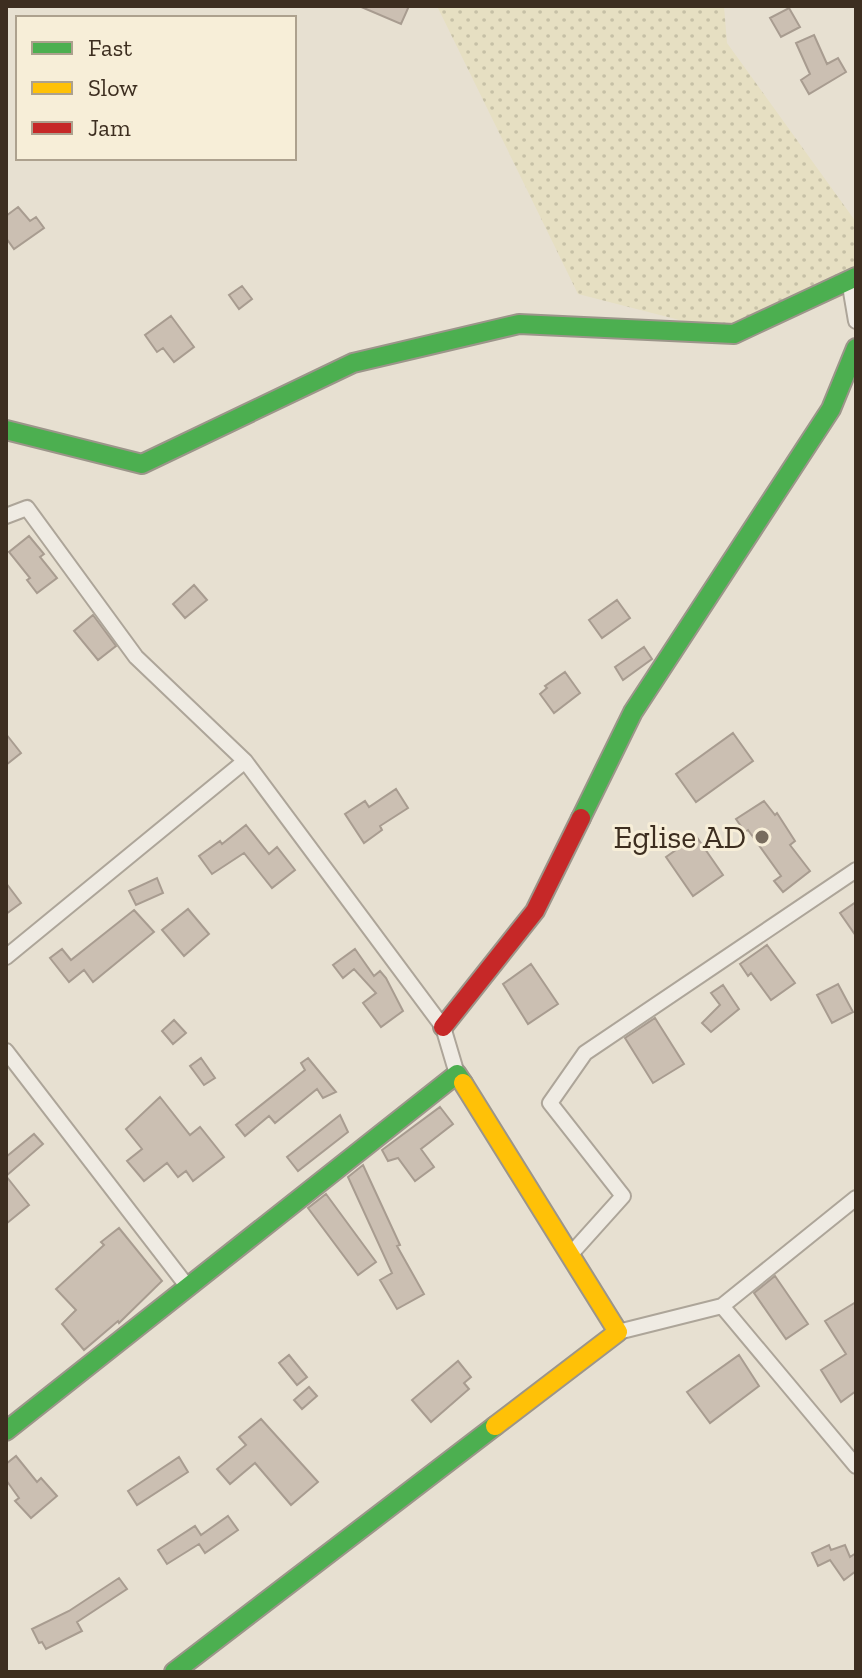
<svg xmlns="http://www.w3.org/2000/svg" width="862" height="1678" font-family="'Zilla Slab',serif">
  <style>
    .farmland { fill: url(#farmland-dots) }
    .building { fill: #cbbfb2; stroke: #a89c90; stroke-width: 2 }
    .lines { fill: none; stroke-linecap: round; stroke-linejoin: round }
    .street-casing { stroke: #ada599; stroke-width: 18 }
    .fast-casing { stroke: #9c958a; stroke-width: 22 }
    .slow-casing { stroke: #9c958a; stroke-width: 22 }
    .jam-casing { stroke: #9c958a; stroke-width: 22 }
    .street { stroke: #efebe3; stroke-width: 14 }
    .fast { stroke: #4caf50; stroke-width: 18 }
    .slow { stroke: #ffc107; stroke-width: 18 }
    .jam { stroke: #c62828; stroke-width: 18 }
    .poi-dot { fill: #786c5e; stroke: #f7eed8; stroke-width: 3 }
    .labels { text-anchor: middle; stroke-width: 6; stroke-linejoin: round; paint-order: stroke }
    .poi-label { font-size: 32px; fill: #3d2e20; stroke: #f7eed8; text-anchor: end }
  </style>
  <defs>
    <pattern id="farmland-dots" width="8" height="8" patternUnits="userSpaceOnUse" patternTransform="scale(2)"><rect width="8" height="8" fill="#e6dfc2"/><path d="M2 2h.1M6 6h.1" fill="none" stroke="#c6c0a6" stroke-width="1.8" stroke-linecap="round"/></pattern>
  </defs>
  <rect width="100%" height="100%" fill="#e7e0d1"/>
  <path class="farmland" d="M 437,6 L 724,6 L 727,43 L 856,222 L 856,292 L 734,334 L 578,294 Z"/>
  <path class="building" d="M 359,6 L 409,6 L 401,24 Z
    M 789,8 L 800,27 L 781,37 L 770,18 Z
    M 814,35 L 827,64 L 838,58 L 846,72 L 809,94 L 801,80 L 810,74 L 796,43 Z
    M 18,207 L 30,221 L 36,217 L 44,228 L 14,249 L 6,238 L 6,216 Z
    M 242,286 L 252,299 L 239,309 L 229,295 Z
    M 171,316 L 194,347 L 174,362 L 163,348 L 157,352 L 145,335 Z
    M 29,536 L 44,554 L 40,557 L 57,578 L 37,593 L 27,580 L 30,578 L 9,552 Z
    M 194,585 L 207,600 L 185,618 L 173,604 Z
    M 617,600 L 630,618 L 602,638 L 589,620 Z
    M 93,615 L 116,646 L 98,660 L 74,631 Z
    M 644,647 L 652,659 L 623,680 L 615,667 Z
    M 565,672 L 580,693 L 554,713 L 540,694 L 547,688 L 545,686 Z
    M 733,733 L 753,761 L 696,802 L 676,774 Z
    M 6,734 L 21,753 L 6,765 Z
    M 396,789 L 408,808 L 380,826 L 382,830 L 364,843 L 345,814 L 365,801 L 369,807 Z
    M 764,801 L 775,815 L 777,813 L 795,841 L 790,845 L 810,871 L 783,892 L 774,881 L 781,876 L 748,830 L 745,832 L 736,819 Z
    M 246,825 L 269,854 L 277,847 L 295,870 L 272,888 L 244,853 L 212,874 L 199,856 L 220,841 L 222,844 Z
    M 696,836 L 723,875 L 693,896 L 666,857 Z
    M 157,878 L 163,893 L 136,905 L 129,891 Z
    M 6,883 L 21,903 L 6,914 Z
    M 856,902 L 856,936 L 840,913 Z
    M 188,909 L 209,934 L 184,956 L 162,930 Z
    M 134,910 L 154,932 L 93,982 L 84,970 L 69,982 L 50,958 L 62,949 L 71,960 Z
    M 767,945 L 795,983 L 771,1000 L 751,973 L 748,976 L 740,964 Z
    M 355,949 L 374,976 L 380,971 L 386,978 L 403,1011 L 381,1027 L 363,1003 L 376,993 L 354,969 L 343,978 L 333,965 Z
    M 531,964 L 558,1004 L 528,1024 L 503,984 Z
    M 838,984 L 853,1012 L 832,1023 L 817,995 Z
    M 723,985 L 739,1009 L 711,1032 L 702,1023 L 720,1005 L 711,993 Z
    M 655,1018 L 684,1064 L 653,1083 L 625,1038 Z
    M 174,1020 L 186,1033 L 173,1044 L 162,1031 Z
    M 201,1058 L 215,1078 L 204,1085 L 190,1066 Z
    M 308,1058 L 336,1092 L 323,1098 L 317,1089 L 275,1123 L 269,1116 L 245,1136 L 236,1125 L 305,1070 L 301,1063 Z
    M 160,1097 L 190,1135 L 200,1127 L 224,1157 L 193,1181 L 186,1171 L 178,1177 L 167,1163 L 144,1181 L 127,1161 L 142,1149 L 126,1129 Z
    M 440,1107 L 453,1124 L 421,1149 L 434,1167 L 415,1181 L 398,1158 L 388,1161 L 382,1150 Z
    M 340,1115 L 348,1132 L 298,1171 L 287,1157 Z
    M 34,1134 L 43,1144 L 6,1176 L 6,1157 Z
    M 363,1165 L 400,1245 L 397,1246 L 424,1294 L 397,1309 L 380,1280 L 392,1273 L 348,1177 Z
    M 6,1176 L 29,1205 L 6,1224 Z
    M 326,1194 L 376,1262 L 358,1275 L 308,1208 Z
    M 119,1228 L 162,1281 L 119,1323 L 118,1321 L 84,1350 L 62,1324 L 76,1310 L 56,1289 L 104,1245 L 101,1242 Z
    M 775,1276 L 808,1324 L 786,1339 L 754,1293 Z
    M 856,1302 L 856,1391 L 841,1402 L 821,1370 L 846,1354 L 825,1321 Z
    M 289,1355 L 307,1377 L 297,1385 L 279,1363 Z
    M 739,1355 L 759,1386 L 710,1423 L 687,1392 Z
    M 458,1361 L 471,1377 L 464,1383 L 469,1389 L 431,1422 L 412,1400 Z
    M 309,1387 L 317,1396 L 302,1409 L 294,1400 Z
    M 261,1419 L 318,1482 L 291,1505 L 255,1463 L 230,1484 L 217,1469 L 246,1445 L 239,1437 Z
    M 16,1456 L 37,1482 L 41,1478 L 57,1496 L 31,1518 L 15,1501 L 19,1498 L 6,1480 L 6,1464 Z
    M 179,1457 L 188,1472 L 137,1505 L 128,1491 Z
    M 228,1516 L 238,1530 L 205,1553 L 199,1544 L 167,1564 L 158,1550 L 195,1526 L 201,1535 Z
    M 829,1545 L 831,1550 L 845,1545 L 850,1557 L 856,1553 L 856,1571 L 844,1580 L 830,1560 L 818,1566 L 812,1553 Z
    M 119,1578 L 127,1589 L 77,1622 L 82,1631 L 46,1649 L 42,1642 L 39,1643 L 32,1629 L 69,1611 Z"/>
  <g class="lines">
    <g class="street-casing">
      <path id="street" d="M 849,280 L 856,321
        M 6,516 L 27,508 L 136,657 L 245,761
        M 6,957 L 245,761 L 443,1027 L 457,1074
        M 6,1051 L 187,1286
        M 570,1255 L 623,1196 L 550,1103 L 585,1053 L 856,870
        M 722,1306 L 856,1198
        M 618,1332 L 722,1306 L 856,1466"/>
    </g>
    <g class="fast-casing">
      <path id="fast" d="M 6,430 L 142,464 L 353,363 L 519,324 L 734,334 L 856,277
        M 581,818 L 633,712 L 831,409 L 856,348
        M 6,1431 L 457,1074 L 463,1083
        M 174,1672 L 495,1426"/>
    </g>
    <g class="slow-casing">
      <path id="slow" d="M 463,1083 L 618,1332 L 495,1426"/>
    </g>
    <g class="jam-casing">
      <path id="jam" d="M 443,1027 L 535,911 L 581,818"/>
    </g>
    <use href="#street" class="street"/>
    <use href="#fast" class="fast"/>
    <use href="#slow" class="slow"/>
    <use href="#jam" class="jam"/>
  </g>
  <circle class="poi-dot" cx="762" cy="837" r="8"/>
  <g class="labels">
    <g class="poi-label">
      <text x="746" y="848">Eglise AD</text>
    </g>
  </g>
  <rect width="862" height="1678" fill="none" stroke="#3d2e20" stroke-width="16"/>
  <rect x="16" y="16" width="280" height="144" fill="#f7eed8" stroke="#ada18e" stroke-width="2"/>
  <rect x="32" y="42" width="40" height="12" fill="#4caf50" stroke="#ada18e" stroke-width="2"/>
  <text x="88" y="56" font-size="24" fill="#3d2e20">Fast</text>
  <rect x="32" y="82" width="40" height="12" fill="#ffc107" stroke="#ada18e" stroke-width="2"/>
  <text x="88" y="96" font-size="24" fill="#3d2e20">Slow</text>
  <rect x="32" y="122" width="40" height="12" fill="#c62828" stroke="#ada18e" stroke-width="2"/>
  <text x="88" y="136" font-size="24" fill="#3d2e20">Jam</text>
</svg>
